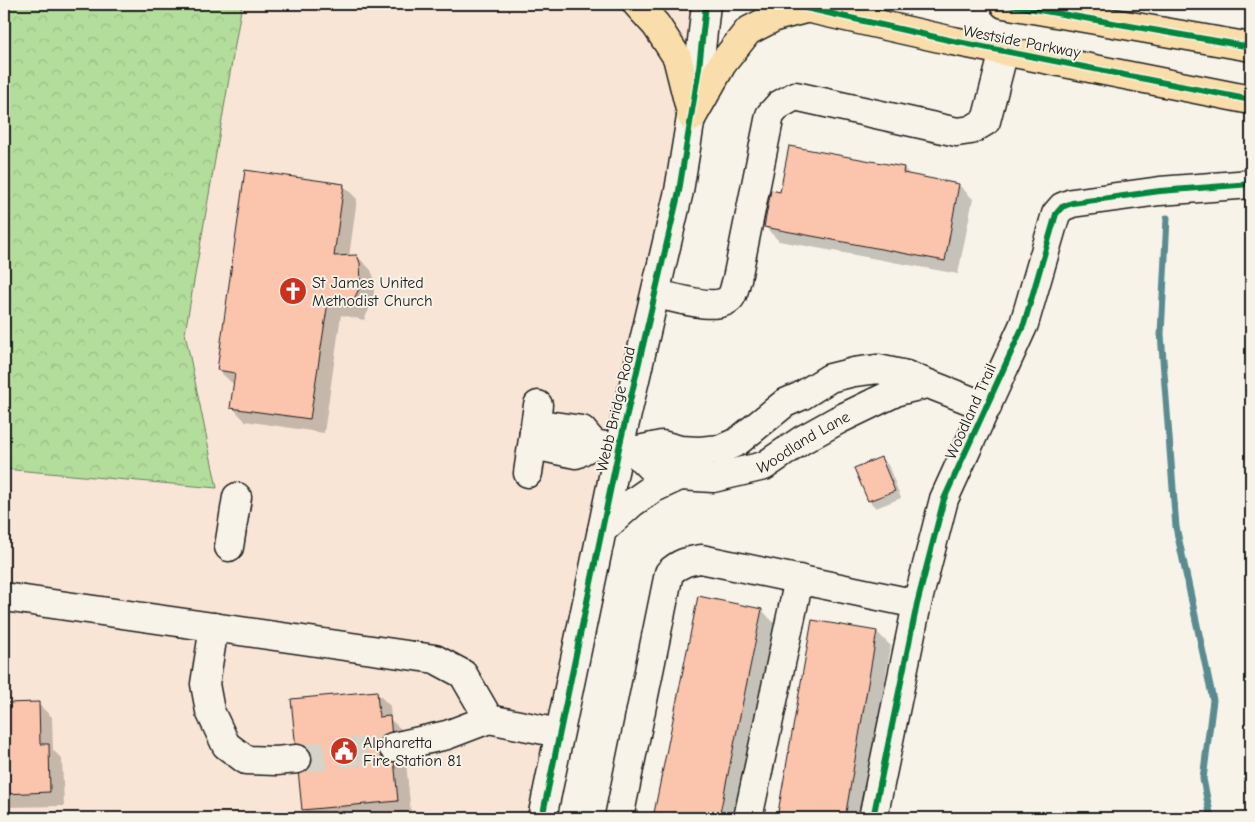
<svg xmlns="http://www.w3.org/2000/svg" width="1255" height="822" font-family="'Comic Neue',sans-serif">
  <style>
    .built { fill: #f8e5d6 }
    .forest { fill: url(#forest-crowns); stroke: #687c5c }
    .shadow { fill: #0003 }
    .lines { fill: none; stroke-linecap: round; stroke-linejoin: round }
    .stream { stroke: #5a8b91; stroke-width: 7 }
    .building { fill: #fbc4ad; stroke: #1c1c1c }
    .minor-tunnel { stroke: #d6d3c9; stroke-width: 28; stroke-dasharray: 28 14; stroke-linecap: butt }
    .minor-casing { stroke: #1c1c1c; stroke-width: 31 }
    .major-casing { stroke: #1c1c1c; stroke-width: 31 }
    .minor { stroke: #f7f3e8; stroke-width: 28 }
    .major { stroke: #f9deab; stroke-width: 28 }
    .cycleway-casing { stroke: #f7f3e8; stroke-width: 9 }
    .cycleway { stroke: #00873e; stroke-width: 6 }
    .labels { text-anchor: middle; stroke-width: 4; stroke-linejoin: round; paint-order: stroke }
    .street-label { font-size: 16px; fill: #1c1c1c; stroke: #f7f3e8 }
    .poi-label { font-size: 16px; fill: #1c1c1c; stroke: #f7f3e8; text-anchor: start }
  </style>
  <defs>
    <pattern id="forest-crowns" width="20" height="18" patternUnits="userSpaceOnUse" patternTransform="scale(1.25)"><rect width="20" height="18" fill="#b3dd9b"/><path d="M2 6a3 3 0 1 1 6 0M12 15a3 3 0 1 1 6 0" fill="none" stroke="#99bd85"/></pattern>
  </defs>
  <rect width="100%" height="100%" fill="#f7f3e8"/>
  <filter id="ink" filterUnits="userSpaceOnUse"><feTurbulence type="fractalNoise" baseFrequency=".02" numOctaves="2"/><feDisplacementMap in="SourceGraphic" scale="10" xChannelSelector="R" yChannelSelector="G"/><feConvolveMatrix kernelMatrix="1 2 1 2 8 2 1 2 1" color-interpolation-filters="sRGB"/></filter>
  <g filter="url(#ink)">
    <path class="built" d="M 242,4 L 701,4 L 544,818 L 4,818 L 4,469 L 216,488 L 185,333 Z"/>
    <path class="forest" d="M 4,4 L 242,4 L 185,333 L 217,488 L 4,469 Z"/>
    <path class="shadow" d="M 904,168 L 911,176 L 959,185 L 973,199 L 958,274 L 779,241 L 765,227 L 781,193 Z
      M 343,185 L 357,199 L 349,257 L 357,256 L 371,270 L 374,278 L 374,299 L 364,320 L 341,315 L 324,433 L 245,421 L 232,407 L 235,384 L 232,383 L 218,370 Z
      M 881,458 L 888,465 L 901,498 L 876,508 L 869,501 L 856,468 Z
      M 699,597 L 762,610 L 775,624 L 736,818 L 654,818 Z
      M 813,621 L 877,632 L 891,646 L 861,818 L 779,818 Z
      M 4,653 L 6,655 L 7,704 L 38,704 L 52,717 L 53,750 L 62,759 L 64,806 L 4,807 Z
      M 376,692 L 390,706 L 391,720 L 403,731 L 411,814 L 371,818 L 312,818 L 303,809 Z"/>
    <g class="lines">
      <path class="stream" d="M 1167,218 L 1161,334 L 1176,527 L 1213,700 L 1203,779 L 1211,818"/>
    </g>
    <path class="building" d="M 789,146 L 904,167 L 903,173 L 959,184 L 945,261 L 764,227 L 771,190 L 780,192 Z
      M 245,170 L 344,184 L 334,256 L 357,255 L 360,263 L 361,285 L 350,307 L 328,302 L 310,419 L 230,408 L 235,373 L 217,370 Z
      M 881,457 L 895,491 L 868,501 L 854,468 Z
      M 698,596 L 762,609 L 719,818 L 653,818 Z
      M 812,620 L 877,631 L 845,818 L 777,818 Z
      M 377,691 L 379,717 L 390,716 L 398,801 L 302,810 L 291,699 Z
      M 39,702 L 40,744 L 49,744 L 50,792 L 4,794 L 4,703 Z"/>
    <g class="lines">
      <path class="minor-tunnel" d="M 297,759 L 393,747"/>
      <g class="minor-casing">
        <g id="minor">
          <path d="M 656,294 C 673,297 717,312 730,298 C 734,294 735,285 737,279 L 770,115 L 779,105 L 795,96 L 957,132 L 971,130 L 986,121 L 1004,51"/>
          <path id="s1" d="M 534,433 L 547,425 L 582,430 L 594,444 L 634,451 L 651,468 L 680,476 L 713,478 L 764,466 L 802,440 L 838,420 L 898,391 L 927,384"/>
          <path d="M 534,433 L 543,447 L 576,454 L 594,444"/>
          <path d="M 634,451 L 662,445 L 680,450 L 699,451 L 721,449 L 737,442 L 785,403 L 801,396 L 830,378 L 854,372 L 878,369 L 906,375 L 987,407"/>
          <path d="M 528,473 L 538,405"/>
          <path d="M 602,530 L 632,503 L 652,489 L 680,476"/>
          <path d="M 229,547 L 237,497"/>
          <path d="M 4,597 L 435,659 L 463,674 L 489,719 L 559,733"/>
          <path d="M 214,627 L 205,684 L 210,711 L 226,745 L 246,760 L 276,761 L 297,759"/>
          <path d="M 393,747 L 447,735 L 489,719"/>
          <path d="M 542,818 L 619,448 L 679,191 L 699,68 L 706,4"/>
          <path d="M 619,818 L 669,573 C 679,563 688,561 701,559 L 917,604"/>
          <path d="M 748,818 L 799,579"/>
          <path d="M 873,818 L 917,604 L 944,499 L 1024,324 L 1056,214 L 1062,207 L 1072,203 L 1160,191 L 1251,184"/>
        </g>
      </g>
      <g class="major-casing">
        <path id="major" d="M 637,4 L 656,25 L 677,57 L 692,117
          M 788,4 L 953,41 L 1251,100
          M 1004,4 L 1251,47
          M 692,117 L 722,64 L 748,31 L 775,17 L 809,8"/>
      </g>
      <use href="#minor" class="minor"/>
      <use href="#major" class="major"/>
      <g class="cycleway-casing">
        <path id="cycleway" d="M 788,4 L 953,41 L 1251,100
          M 1004,4 L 1251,47
          M 542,818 L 619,448 L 679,191 L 699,68 L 706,4
          M 873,818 L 917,604 L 944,499 L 1024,324 L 1056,214 L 1062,207 L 1072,203 L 1160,191 L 1251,184"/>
      </g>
      <use href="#cycleway" class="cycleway"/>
    </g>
  </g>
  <defs>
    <g id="church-disc" transform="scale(1.4375)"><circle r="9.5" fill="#c8321e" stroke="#f7f3e8"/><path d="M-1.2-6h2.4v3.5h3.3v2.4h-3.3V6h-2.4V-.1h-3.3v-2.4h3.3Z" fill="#fff"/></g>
    <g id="civic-disc" transform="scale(1.4375)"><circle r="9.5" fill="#c8321e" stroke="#f7f3e8"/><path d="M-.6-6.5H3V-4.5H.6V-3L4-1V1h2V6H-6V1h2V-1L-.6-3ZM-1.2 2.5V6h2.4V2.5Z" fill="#fff"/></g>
  </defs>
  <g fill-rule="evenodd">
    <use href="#church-disc" x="293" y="291"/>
    <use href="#civic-disc" x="344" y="751"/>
  </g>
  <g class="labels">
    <g class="street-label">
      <text transform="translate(1022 41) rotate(11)" y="6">Westside Parkway</text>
      <text transform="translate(615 409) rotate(-77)" y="6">Webb Bridge Road</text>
      <text transform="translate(970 411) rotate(-66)" y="6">Woodland Trail</text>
      <text dy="6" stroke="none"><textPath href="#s1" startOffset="295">Woodland Lane</textPath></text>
    </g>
    <g class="poi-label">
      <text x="312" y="288">St James United<tspan x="312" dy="18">Methodist Church</tspan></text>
      <text x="363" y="748">Alpharetta<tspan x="363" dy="18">Fire Station 81</tspan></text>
    </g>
  </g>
  <rect width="1255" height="822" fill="none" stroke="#f7f3e8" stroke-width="20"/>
  <rect x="10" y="10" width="1235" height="802" fill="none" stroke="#1c1c1c" stroke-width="2" filter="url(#ink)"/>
</svg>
